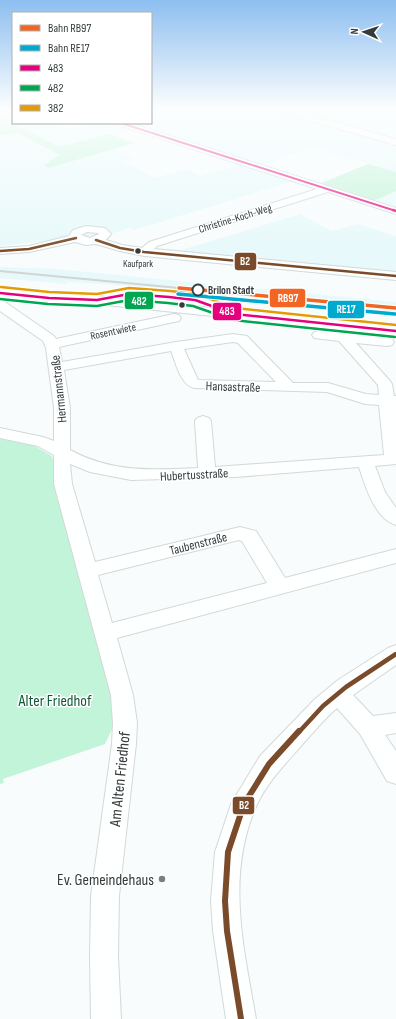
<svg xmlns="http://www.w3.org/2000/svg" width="396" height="1019" font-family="'Sofia Sans Condensed',sans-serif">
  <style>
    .built { fill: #e7f9fa }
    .green { fill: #c2f4d9 }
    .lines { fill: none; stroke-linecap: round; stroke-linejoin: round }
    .minor-casing { stroke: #d3d8d8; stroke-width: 2 }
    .minor { fill: #feffff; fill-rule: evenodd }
    .rail { stroke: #d3d4d4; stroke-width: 2 }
    .bus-1-far1-casing { stroke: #fff; stroke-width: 3.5 }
    .bus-1-casing { stroke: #fff; stroke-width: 4.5 }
    .bus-2-casing { stroke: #fff; stroke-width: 4.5 }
    .bus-3-casing { stroke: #fff; stroke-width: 4.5 }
    .bus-4-far2-casing { stroke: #fff; stroke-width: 4.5 }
    .bus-4-far1-casing { stroke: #fff; stroke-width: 8 }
    .bus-4-casing { stroke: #fff; stroke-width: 9 }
    .bus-1-far1 { stroke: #e5007d; stroke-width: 2 }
    .bus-1 { stroke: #e5007d; stroke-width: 2.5 }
    .bus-2 { stroke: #00a651; stroke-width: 2.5 }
    .bus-3 { stroke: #e39b06; stroke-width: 2.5 }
    .bus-4-far2 { stroke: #7a4b2a; stroke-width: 2.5 }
    .bus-4-far1 { stroke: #7a4b2a; stroke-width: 4.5 }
    .bus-4 { stroke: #7a4b2a; stroke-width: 6 }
    .rail-1-casing { stroke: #fff; stroke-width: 5.5 }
    .rail-2-casing { stroke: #fff; stroke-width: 5.5 }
    .rail-1 { stroke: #f26522; stroke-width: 3.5 }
    .rail-2 { stroke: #00a9ce; stroke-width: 3.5 }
    .bus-dot { fill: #333b3c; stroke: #fff; stroke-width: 1.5 }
    .stop-dot { fill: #fff; stroke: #333b3c; stroke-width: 2 }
    .poi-dot { fill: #787f7f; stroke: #fff; stroke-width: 1.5 }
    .labels { text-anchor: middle; stroke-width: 3; stroke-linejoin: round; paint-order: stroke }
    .far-bus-label { font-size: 10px; fill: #333b3c; stroke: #fff }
    .far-street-label { font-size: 11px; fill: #333b3c; stroke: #fff }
    .far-stop-label { font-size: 11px; font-weight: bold; fill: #333b3c; stroke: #fff; text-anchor: start }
    .street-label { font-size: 13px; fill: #333b3c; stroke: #fff }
    .near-park-label { font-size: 16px; fill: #125839; stroke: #fff }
    .near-street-label { font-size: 16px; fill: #333b3c; stroke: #fff }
    .near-poi-label { font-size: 16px; fill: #333b3c; stroke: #fff; text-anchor: end }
    .line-badge { stroke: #fff; stroke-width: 1.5 }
    .badge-label { font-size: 11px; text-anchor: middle; font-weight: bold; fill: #fff }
  </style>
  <rect width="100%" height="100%" fill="#f8fcfc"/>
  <path class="built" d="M 0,110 L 13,110 L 13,123 L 55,123 L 68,129 L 90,123 L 151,123 L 151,110 L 396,110 L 396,172 L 311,147 L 255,168 L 294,181 L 134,230 L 130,228 L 110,234 L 0,246 L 0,136 L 17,133 L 60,155 L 48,167 L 112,149 L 134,158 L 124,162 L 155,178 L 187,169 L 200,176 L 242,164 L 131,128 L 67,145 L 58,146 L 0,117 Z
    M 396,191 L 396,210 L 371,202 Z
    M 300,214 L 332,231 L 358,224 L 396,236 L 396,274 L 175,252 Z
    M 0,267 L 56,269 L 396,302 L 396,310 L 104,284 L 67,282 L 66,284 L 0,278 Z"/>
  <path class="green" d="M 0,117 L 58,146 L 67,145 L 109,134 L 135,143 L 48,168 L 44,165 L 60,155 L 17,133 L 0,136 Z
    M 368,164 L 396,172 L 396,191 L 371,202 L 319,184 Z
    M 0,439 L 28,442 L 52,456 L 71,540 L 97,633 L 116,721 L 105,744 L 3,779 L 4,783 L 0,784 Z"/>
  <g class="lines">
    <g class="minor-casing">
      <path id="minor" d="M 278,110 L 291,110 L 396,139 L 396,145 L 279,112 Z
        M 117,123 L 130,123 L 396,208 L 396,214 L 328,192 L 157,246 L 154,249 L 396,272 L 396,280 L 144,256 L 120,251 L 96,244 L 86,245 L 75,242 L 29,252 L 0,254 L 0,248 L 29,246 L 69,236 L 73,230 L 86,226 L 105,228 L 111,234 L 106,240 L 122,245 L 142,248 L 149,242 L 317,189 L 118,125 ZM 87,232 L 98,233 L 99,234 L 90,238 L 81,235 Z
        M 0,289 L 49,294 L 97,296 L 396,327 L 396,335 L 97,304 L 49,302 L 0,297 Z
        M 0,301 L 5,302 L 54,336 L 56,339 L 174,314 L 179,315 L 181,318 L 179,321 L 174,322 L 59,347 L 62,362 L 176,342 L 233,334 L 247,336 L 293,383 L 328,383 L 366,394 L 379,395 L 378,385 L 339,341 L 314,338 L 312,335 L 314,332 L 319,331 L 387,338 L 392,339 L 394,342 L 392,345 L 387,346 L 356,343 L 390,381 L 392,384 L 394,396 L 396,396 L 396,464 L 375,466 L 385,492 L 396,508 L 396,525 C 375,519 365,486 359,467 L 236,477 L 131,480 L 90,472 L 70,464 L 72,484 L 95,562 L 240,527 L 256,531 L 285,578 L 396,549 L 396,563 L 117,638 L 133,695 L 137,723 L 136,744 L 119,896 L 118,956 L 121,1019 L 91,1019 L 90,956 L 91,896 L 112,744 L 113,723 L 111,695 L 54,484 L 54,455 L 38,446 L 0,438 L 0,428 L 43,437 L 54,441 L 54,408 L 46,348 L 43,341 L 0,311 ZM 233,342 L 238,343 L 276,382 L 198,380 L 184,349 ZM 171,351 C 176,363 180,384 194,388 L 327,392 L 365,404 L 379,405 L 384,455 L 215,467 L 211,421 L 209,418 L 203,416 L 197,418 L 195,421 L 198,468 C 151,470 113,473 70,450 L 70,408 L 64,370 ZM 239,540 L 242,541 L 267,583 L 112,623 L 98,575 Z
        M 396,645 L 396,665 L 353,695 L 373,716 L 396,713 L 396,733 L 385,735 L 396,751 L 396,784 L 387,781 L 360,734 L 337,708 C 324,719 313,733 301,746 C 284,765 265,785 255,809 C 226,878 244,949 256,1019 L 226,1019 L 213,931 L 211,901 L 215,852 L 231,804 L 260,756 L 315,699 L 338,680 L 388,648 Z"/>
    </g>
    <use href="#minor" class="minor"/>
    <path class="rail" d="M 0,271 L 179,288"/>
    <g class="bus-1-far1-casing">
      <path id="bus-1-far1" d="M 121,123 L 396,211"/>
    </g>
    <g class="bus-1-casing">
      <path id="bus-1" d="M 393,210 L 396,211
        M 0,293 L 49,298 L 97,300 L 129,294 L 169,297 L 195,300 L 234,314 L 396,331"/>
    </g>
    <g class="bus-2-casing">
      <path id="bus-2" d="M 0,299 L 48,304 L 97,306 L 129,300 L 168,303 L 193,306 L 233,320 L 395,337"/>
    </g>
    <g class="bus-3-casing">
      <path id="bus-3" d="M 1,287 L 49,292 L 97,294 L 129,288 L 170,291 L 197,294 L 235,308 L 396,325"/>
    </g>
    <g class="bus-4-far2-casing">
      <path id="bus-4-far2" d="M 96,240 L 120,248 L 144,252 L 396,276
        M 0,251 L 29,249 L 76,238"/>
    </g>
    <g class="bus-4-far1-casing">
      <path id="bus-4-far1" d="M 299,732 L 323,706 L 346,687 L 396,654"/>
    </g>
    <g class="bus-4-casing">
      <path id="bus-4" d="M 241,1019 L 227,931 L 225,901 L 228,852 L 244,804 L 269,764 L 299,731"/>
    </g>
    <use href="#bus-1-far1" class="bus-1-far1"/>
    <use href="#bus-1" class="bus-1"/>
    <use href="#bus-2" class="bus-2"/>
    <use href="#bus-3" class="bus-3"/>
    <use href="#bus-4-far2" class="bus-4-far2"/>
    <use href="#bus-4-far1" class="bus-4-far1"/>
    <use href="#bus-4" class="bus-4"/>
    <g class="rail-1-casing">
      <path id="rail-1" d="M 179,288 L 396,308"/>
    </g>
    <g class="rail-2-casing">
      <path id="rail-2" d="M 178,294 L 395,314"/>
    </g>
    <use href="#rail-1" class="rail-1"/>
    <use href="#rail-2" class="rail-2"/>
  </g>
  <linearGradient id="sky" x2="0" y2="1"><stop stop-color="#8dbef0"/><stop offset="0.43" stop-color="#fcfefe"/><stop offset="1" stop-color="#fcfefe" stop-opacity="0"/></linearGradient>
  <rect width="396" height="253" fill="url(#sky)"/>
  <g class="bus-dot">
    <circle cx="138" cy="251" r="3.5"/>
    <circle cx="182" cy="305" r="3.5"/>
  </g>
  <circle class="stop-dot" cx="198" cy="290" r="5.5"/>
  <circle class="poi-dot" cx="162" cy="879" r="4"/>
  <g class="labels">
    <g class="far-bus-label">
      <text x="138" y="267">Kaufpark</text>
    </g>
    <g class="far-street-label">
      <text transform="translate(235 218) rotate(-17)" y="4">Christine-Koch-Weg</text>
      <text transform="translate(113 331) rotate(-12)" y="4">Rosentwiete</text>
    </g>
    <g class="far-stop-label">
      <text x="208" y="294">Brilon Stadt</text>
    </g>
    <g class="street-label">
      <text transform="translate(233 386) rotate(2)" y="5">Hansastraße</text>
      <text transform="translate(58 389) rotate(-96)" y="5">Hermannstraße</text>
      <text transform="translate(194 474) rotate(-3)" y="5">Hubertusstraße</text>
      <text transform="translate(198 543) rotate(-14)" y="5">Taubenstraße</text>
    </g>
    <g class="near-park-label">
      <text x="55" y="706">Alter Friedhof</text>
    </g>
    <g class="near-street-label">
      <text transform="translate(119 779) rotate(-84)" y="6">Am Alten Friedhof</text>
    </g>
    <g class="near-poi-label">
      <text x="154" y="885">Ev. Gemeindehaus</text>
    </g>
  </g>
  <g class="line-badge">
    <rect x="234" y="252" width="23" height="19" rx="4" fill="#7a4b2a"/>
    <rect x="269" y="288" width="37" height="20" rx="4" fill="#f26522"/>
    <rect x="124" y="291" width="30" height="19" rx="4" fill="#00a651"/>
    <rect x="327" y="300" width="38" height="19" rx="4" fill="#00a9ce"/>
    <rect x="212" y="302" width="30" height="19" rx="4" fill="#e5007d"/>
    <rect x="232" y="796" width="23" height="19" rx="4" fill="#7a4b2a"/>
  </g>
  <g class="badge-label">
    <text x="245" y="265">B2</text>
    <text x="288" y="302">RB97</text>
    <text x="139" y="305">482</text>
    <text x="346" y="313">RE17</text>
    <text x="227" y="315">483</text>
    <text x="244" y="809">B2</text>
  </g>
  <rect x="12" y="12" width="140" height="112" fill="#ffffff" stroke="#adb1b1"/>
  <rect x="20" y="25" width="20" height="6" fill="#f26522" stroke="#adb1b1"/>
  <text x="48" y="32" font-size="12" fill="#333b3c">Bahn RB97</text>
  <rect x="20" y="45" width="20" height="6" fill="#00a9ce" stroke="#adb1b1"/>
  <text x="48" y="52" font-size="12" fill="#333b3c">Bahn RE17</text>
  <rect x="20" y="65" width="20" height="6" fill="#e5007d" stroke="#adb1b1"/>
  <text x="48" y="72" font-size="12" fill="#333b3c">483</text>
  <rect x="20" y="85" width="20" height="6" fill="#00a651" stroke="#adb1b1"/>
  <text x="48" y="92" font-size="12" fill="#333b3c">482</text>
  <rect x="20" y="105" width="20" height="6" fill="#e39b06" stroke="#adb1b1"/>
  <text x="48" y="112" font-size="12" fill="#333b3c">382</text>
  <g transform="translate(364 32) rotate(273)" stroke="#ffffff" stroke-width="3" paint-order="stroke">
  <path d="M0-3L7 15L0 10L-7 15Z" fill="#333b3c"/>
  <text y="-6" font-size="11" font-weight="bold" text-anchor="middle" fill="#333b3c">N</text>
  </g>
</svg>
